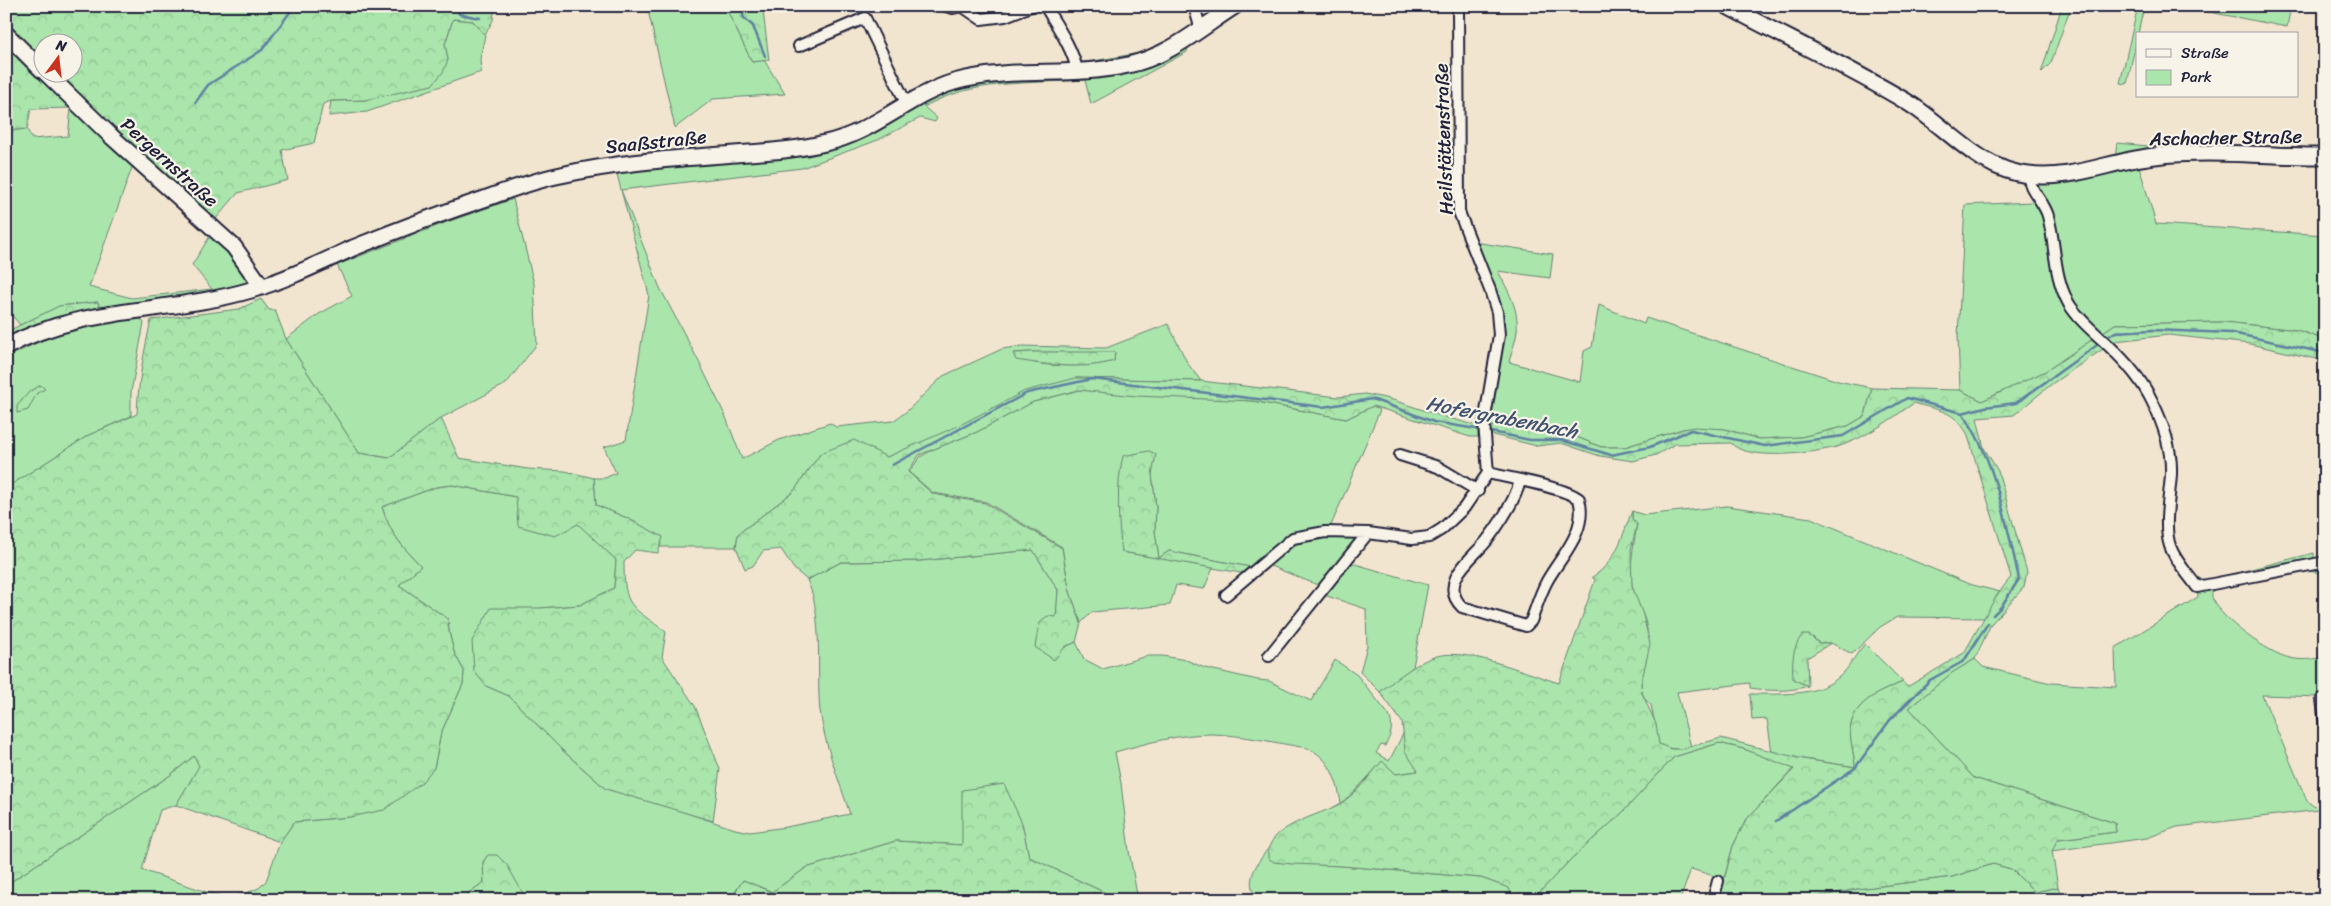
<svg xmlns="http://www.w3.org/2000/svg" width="2331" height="906" font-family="Sriracha,sans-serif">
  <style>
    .green { fill: #aae5ab; stroke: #668473; fill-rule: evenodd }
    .forest { fill: url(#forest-crowns); stroke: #668473 }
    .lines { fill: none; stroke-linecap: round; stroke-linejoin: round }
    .stream { stroke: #5e81a2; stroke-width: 2.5 }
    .street-casing { stroke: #22223b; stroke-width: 14 }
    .secondary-casing { stroke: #22223b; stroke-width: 19 }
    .street { stroke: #f7f3e8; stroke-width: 10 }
    .secondary { stroke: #f7f3e8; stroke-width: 15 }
    .labels { text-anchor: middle; stroke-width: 4.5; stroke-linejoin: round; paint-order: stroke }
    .street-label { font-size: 19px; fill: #22223b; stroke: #f7f3e8 }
    .water-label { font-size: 20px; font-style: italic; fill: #40526e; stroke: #f7f3e8 }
  </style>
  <defs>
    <pattern id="forest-crowns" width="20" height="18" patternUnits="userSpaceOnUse" patternTransform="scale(1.25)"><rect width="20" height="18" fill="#aae5ab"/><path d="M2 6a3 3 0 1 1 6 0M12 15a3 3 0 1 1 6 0" fill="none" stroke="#92c494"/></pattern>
  </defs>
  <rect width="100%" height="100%" fill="#f2e5d0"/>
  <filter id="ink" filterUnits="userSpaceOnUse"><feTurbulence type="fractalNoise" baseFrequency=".02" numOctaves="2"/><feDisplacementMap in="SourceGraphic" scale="10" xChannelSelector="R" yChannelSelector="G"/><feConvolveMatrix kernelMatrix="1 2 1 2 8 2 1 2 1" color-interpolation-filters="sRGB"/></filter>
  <g filter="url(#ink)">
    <path class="green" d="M 647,6 L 725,6 L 752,62 L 764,60 L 785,94 L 713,99 L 675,128 Z
      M 2062,6 L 2071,6 L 2051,63 L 2041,73 Z
      M 2138,6 L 2144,6 L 2127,84 L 2120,83 Z
      M 2178,6 L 2226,6 L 2226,10 L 2230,11 L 2231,6 L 2291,6 L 2287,27 Z
      M 453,19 L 473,21 L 485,35 L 480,59 L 481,72 L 367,112 L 329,116 L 331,101 L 365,100 L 448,60 L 445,44 Z
      M 1193,29 L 1187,52 L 1091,104 L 1085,80 C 1031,84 972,79 924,107 L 937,118 L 935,122 L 920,118 L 878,140 L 802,168 L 621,190 L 660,288 L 699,362 L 725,415 L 742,459 L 779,440 L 830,423 L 836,427 L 893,421 L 906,412 L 943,376 L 1002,349 L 1022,346 L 1106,348 L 1168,324 L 1188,364 L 1201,381 L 1076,378 L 887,457 L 821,453 L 793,492 L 738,534 L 736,547 L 660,547 L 662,537 L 627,518 L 596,505 L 594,478 L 605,478 L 616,473 L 604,447 L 626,440 L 649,295 L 621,190 L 617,174 L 606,158 L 679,150 L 680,153 L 802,143 L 803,139 L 825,136 L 844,130 L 900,99 L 960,72 L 1093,61 L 1140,53 ZM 1031,352 L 1115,353 L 1114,361 C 1094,367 1055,367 1035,363 C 1028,361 1020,356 1014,353 Z
      M 71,108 L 219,238 L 245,272 L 248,283 L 237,287 L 191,294 L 189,297 L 100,310 L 98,302 L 60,306 L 20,325 L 6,308 L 6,131 L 27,129 L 32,139 L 68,136 ZM 133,165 L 210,236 L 192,265 L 212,289 L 132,298 L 89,287 Z
      M 2117,143 L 2159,147 L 2186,146 L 2115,159 Z
      M 2139,166 L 2156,224 L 2325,235 L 2325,340 L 2297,330 L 2224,322 L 2115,324 L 2046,371 L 1982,401 L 1960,390 L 1958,336 L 1965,205 L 2032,202 L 2030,184 L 2076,182 Z
      M 513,199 L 534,284 L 537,344 L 506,384 L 441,418 L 389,458 L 359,453 L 286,339 L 319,314 L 352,296 L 337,265 L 447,222 Z
      M 1462,237 L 1474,242 L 1553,254 L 1550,278 L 1498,271 C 1508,291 1519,308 1517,331 C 1516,342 1511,352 1509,362 L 1580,382 L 1584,351 L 1592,347 L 1599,305 L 1644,324 L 1646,318 L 1838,381 L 1872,388 L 1865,416 L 1848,426 L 1801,437 L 1759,439 L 1725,429 L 1683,429 L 1625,447 L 1601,447 L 1574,436 L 1548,430 L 1490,426 L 1489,434 L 1478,437 C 1478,401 1495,367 1494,331 C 1493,298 1474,267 1462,237 Z
      M 141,319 L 144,323 L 131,392 L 131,416 L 89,435 L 6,488 L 6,359 C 51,332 90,324 141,319 Z
      M 1079,390 L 1253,401 L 1346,419 L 1373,406 L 1380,410 L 1330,528 L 1301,533 L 1243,575 L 1241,574 L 1249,567 L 1169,551 L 1159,558 L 1213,568 L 1204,589 L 1176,585 L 1170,605 L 1092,612 L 1081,623 L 1069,589 L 1062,547 L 986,502 L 933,493 L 909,472 L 920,457 L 934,449 L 977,432 L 1033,402 ZM 1155,454 L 1152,475 L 1156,506 L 1155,531 L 1158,558 L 1122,552 Z
      M 452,485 L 516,497 L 578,523 L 616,560 L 614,588 L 580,605 L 540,608 L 486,686 L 509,696 L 560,748 L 606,789 L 660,804 L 735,829 L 750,832 L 786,827 L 850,814 C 839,780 825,747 820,711 C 816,673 824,615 807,580 L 841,562 L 919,561 L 1033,550 L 1058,590 L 1054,659 L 1065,647 L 1076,642 L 1084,659 L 1103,669 L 1147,656 L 1163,656 L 1186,660 L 1205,668 L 1258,680 L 1269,681 L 1311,701 L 1335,660 L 1357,675 L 1389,715 C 1394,727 1391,735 1385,746 L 1381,745 L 1376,753 L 1389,761 L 1404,732 L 1418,771 L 1396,774 L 1382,762 L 1353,793 L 1341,803 C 1337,780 1330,757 1307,748 C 1276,743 1243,735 1212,734 C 1179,734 1147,743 1115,752 L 1121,783 L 1129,851 L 1138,900 L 1114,900 L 1112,896 L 1029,857 L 1022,823 L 963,845 L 896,841 L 806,868 L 772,892 L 743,880 L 730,900 L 524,900 L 525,897 L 488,855 L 483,862 L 484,882 L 467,894 L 467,900 L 6,900 L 6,885 L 169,776 L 194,756 L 200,766 L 176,805 L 160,810 L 142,870 L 227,899 L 246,893 L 259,888 L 266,881 L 280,842 L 294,822 L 350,817 L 434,768 L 441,733 L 463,684 L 464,671 L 454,652 L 449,632 L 448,619 L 399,585 L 421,566 C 402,546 390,534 382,507 L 436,487 Z
      M 1727,506 L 1811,518 L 1969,584 L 2000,592 L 1984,618 L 1897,617 L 1880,627 L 1852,654 L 1831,643 L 1818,643 L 1813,637 L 1793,679 L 1808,686 C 1789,692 1769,691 1750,688 L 1750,683 L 1677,692 L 1691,747 C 1679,750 1669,750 1659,744 L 1651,705 C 1629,690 1651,651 1647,629 C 1645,614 1634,600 1632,585 C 1629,564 1634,545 1637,524 L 1632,519 L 1632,511 L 1644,515 Z
      M 1313,536 L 1358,538 L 1320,586 L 1268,565 L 1288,545 Z
      M 2314,553 L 2314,561 L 2202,582 L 2198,578 L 2208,580 Z
      M 1348,562 L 1428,585 L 1413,667 L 1380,692 L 1360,672 L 1367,646 L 1366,609 L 1321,594 Z
      M 2325,564 L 2325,574 L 2303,570 L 2213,589 C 2212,593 2211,596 2213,600 C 2223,621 2268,653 2290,658 C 2302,661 2313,659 2325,657 L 2325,704 L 2320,697 L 2262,695 L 2307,801 L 2319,810 L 2177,827 L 2147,838 L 2051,851 L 2058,839 L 2116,832 L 2115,823 L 1974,778 L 1909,708 L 1953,672 L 1975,659 L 1983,667 L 2051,683 L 2116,687 L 2115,648 L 2198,597 L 2197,589 Z
      M 1865,644 L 1903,682 C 1882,691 1856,700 1851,725 C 1849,735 1854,757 1856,767 L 1803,759 L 1772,752 L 1767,719 L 1752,720 L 1750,694 C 1778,694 1817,697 1839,677 C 1850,668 1855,654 1865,644 Z
      M 1719,743 L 1744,749 L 1794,768 L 1746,820 L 1733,846 L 1724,879 L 1691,869 L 1680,900 L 1532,900 L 1572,858 L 1621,814 L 1674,757 Z
      M 1270,846 L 1268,852 L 1274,862 L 1342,866 L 1481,878 L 1510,888 L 1514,900 L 1258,900 C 1242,881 1258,862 1270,846 Z
      M 1993,864 L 2011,869 L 2035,892 L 2058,887 L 2063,900 L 1800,900 L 1857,889 L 1952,877 Z"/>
    <path class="forest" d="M 6,6 L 495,6 L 493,20 L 485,35 L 473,21 L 453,19 L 445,44 L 448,60 L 443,72 L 432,85 L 365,100 L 331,101 L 323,104 L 314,143 L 282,150 L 288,180 L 238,193 L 214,221 L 52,73 L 72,72 L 72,42 L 42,42 L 42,63 L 6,26 Z
      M 725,6 L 770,6 L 763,11 L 769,60 L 752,62 Z
      M 6,43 L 71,108 L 31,109 L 27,129 L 6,131 Z
      M 261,299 L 269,310 L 275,310 L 286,339 L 359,453 L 389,458 L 441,418 L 459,458 L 528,469 L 565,471 L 594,478 L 596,505 L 627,518 L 663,537 L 658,553 L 635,550 L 624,562 C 624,609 631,605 666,632 L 662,657 L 695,706 L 720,769 L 713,821 L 606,789 L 560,748 L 509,696 L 486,686 L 474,671 L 472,641 L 491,608 L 540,608 L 580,605 L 614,588 L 616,560 L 578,524 L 555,536 L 518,526 L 516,497 L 452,485 L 436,487 L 382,507 C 390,534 402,546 421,566 L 399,585 L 448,619 L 449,632 L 454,652 L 464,671 L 463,684 L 441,733 L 434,768 L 421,783 L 384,810 L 350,817 L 294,822 L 280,842 L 176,805 L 199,766 L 194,756 L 169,776 L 6,885 L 6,488 L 89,435 L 137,414 C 138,382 144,352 151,320 L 239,309 Z
      M 98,302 L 100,310 L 6,340 L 6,332 L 59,306 Z
      M 2224,322 L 2297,330 L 2325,340 L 2325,361 L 2250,344 L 2169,335 L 2115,341 L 2053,383 L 2014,415 L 1977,418 L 1984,448 L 1998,471 L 2027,572 L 2024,587 L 1991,624 L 1975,659 L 1953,672 L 1909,708 L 1974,778 L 2115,823 L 2116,832 L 2058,839 L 2052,851 L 2058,887 L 2035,892 L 2011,869 L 1993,864 L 1952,877 L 1857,889 L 1800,900 L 1725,900 L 1720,895 L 1733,846 L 1746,820 L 1794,769 L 1744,749 L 1719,743 L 1674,757 L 1621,814 L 1572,858 L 1532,900 L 1514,900 L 1509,888 L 1481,878 L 1342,866 L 1292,864 L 1274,862 L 1268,858 C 1264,825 1321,816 1341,803 C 1357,793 1370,775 1382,761 L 1396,774 L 1418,771 L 1405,751 L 1402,722 L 1380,692 C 1396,679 1421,658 1442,655 C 1472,650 1529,674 1559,683 L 1595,580 L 1592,577 C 1616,563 1622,536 1632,511 L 1632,519 L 1637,524 L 1631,550 L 1632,586 L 1643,615 L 1650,644 L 1641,684 L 1642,693 L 1656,724 L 1659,744 L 1671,749 L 1682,749 L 1721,738 L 1803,759 L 1855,767 C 1855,755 1848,737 1851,725 C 1856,700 1882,691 1903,682 L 1907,687 L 1964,653 L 1997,595 L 2011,577 L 1967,433 C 1952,409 1939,411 1914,403 C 1891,419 1867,437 1840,446 C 1817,453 1747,462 1731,443 L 1675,444 L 1656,455 L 1633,461 L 1600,456 L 1561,443 L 1537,446 L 1489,434 L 1490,426 L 1548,430 L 1574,436 L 1601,447 L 1625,447 L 1683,429 L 1695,427 L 1725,429 L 1759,439 L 1801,437 L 1848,426 L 1865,416 L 1872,388 L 1960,390 L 1982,401 L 2046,371 L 2115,324 Z
      M 1031,352 L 1115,352 L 1114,361 C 1084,370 1047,365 1016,360 L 1013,353 Z
      M 1076,378 L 1201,381 L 1338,397 L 1365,394 L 1390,399 L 1438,415 L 1478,426 L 1478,437 L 1470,437 L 1373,406 L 1346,419 L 1253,401 L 1136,396 L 1079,390 L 1033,402 L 977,432 L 919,455 L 908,472 L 933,494 L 985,503 L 1062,548 L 1069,589 L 1081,623 L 1076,642 L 1065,647 L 1054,660 L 1035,647 L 1039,624 L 1047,616 L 1056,617 L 1058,590 L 1033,550 L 919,561 L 841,562 L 807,580 L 794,569 L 781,549 L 763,551 L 753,566 L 745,569 L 736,547 L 738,534 L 793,492 L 821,453 L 854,440 L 887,457 L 960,425 L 1025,391 Z
      M 41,385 L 45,389 L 37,393 L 28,410 L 17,413 L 17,406 L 29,392 Z
      M 1149,451 L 1156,454 L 1152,475 L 1156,506 L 1155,531 L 1159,558 L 1169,551 L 1250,567 L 1241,573 L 1122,552 C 1118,524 1116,483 1123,456 Z
      M 1802,635 L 1809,635 L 1819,643 L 1831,643 L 1807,658 L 1808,686 L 1793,679 C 1792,662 1792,649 1802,635 Z
      M 1004,784 L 1022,823 L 1029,857 L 1112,896 L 1114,900 L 730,900 L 743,880 L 772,892 L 806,868 L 896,841 L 962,845 L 962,790 Z
      M 488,855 L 497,855 L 507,865 L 525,897 L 524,900 L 467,900 L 467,894 L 484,882 L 483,862 Z"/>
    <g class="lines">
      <path class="stream" d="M 455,6 L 459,14 L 480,18
        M 744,6 L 743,17 L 753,26 L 765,56
        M 195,103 L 208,85 L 262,50 L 293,8
        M 2105,339 L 2115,332 L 2152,330 L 2232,333 L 2325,353
        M 1962,413 C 1995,456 2007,527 2019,579 L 2001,607 L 1993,615
        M 1487,431 L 1530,440 L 1561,440 L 1611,455 L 1650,447 L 1691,430 L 1765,446 L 1843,436 L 1907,398 L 1962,413 L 1985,407 L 2016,403 L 2100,343
        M 892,465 L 1027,393 L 1092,379 L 1323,407 L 1372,399 L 1434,422 L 1482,430
        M 1776,821 L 1855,768 L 1890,720 L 1930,680 L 1964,661 L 1988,623"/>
      <g class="street-casing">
        <path id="street" d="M 946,6 L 953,8 L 962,6
          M 962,6 L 981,19 L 1005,16 L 1031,6
          M 1045,6 C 1057,26 1072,47 1077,70
          M 1194,6 L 1201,30
          M 799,46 L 865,18 L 907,105
          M 2029,176 C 2028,189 2044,201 2048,216 C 2056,245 2053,276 2069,304 C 2079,320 2094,332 2108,345 C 2125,361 2142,380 2152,401 C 2163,423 2172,449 2171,474 C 2170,495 2163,525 2170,546 C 2175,561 2188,574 2197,587 L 2325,562
          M 1400,455 L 1438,467 L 1478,491
          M 1488,473 C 1508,478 1564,487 1579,499 C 1588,531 1561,556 1547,581 C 1540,594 1536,608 1531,621 L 1526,626 L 1462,607 C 1436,581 1476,556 1488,539 C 1500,523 1515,501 1520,481
          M 1226,595 L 1293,538 L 1325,532 L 1368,533 L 1412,539 L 1429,537 L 1442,529 L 1464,508 L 1488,473 L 1484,423 L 1499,335 L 1497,312 L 1490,290 L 1459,212 L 1458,6
          M 1269,656 L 1368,533
          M 2322,699 L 2325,724
          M 1713,900 L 1718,881"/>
      </g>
      <g class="secondary-casing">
        <path id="secondary" d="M 1727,6 C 1786,38 1849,67 1907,102 C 1948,127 1977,169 2028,175 C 2071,181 2113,160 2155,156 C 2211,149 2268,157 2325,156
          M 6,34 L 42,70
          M 45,72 L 112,137 L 234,247 L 262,287
          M 6,347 C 82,305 170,314 251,290 C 286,280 320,263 353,248 C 397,230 442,213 487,198 C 511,189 536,180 561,175 C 614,163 668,159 722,155 C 757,152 792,151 825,143 C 873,133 908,96 954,82 C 1010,66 1071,78 1128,65 C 1170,56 1200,28 1235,6"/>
      </g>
      <use href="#street" class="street"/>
      <use href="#secondary" class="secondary"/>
    </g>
  </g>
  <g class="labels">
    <g class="street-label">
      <text transform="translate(2226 137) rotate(-1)" y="7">Aschacher Straße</text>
      <text transform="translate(1443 139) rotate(-92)" y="7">Heilstättenstraße</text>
      <text transform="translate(656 141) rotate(-6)" y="7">Saaßstraße</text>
      <text transform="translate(170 162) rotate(42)" y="7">Pergernstraße</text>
    </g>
    <g class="water-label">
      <text transform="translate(1502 417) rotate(11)" y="7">Hofergrabenbach</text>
    </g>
  </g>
  <rect width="2331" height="906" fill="none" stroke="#f7f3e8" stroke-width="25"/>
  <rect x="12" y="12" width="2306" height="881" fill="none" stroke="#22223b" stroke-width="2" filter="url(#ink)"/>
  <rect x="2136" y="32" width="162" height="65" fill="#f7f3e8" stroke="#a29fa3"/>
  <rect x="2146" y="49" width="25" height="8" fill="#f7f3e8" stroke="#a29fa3"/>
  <text x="2181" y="58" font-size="15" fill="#22223b">Straße</text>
  <rect x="2146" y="70" width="25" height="15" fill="#aae5ab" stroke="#a29fa3"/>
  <text x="2181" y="82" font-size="15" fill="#22223b">Park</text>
  <g transform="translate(58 58) rotate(15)"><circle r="24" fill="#f7f3e8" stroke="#a29fa3"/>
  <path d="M0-4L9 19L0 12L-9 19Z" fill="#c8321e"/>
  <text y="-8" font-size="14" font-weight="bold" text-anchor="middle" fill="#22223b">N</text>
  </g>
</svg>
